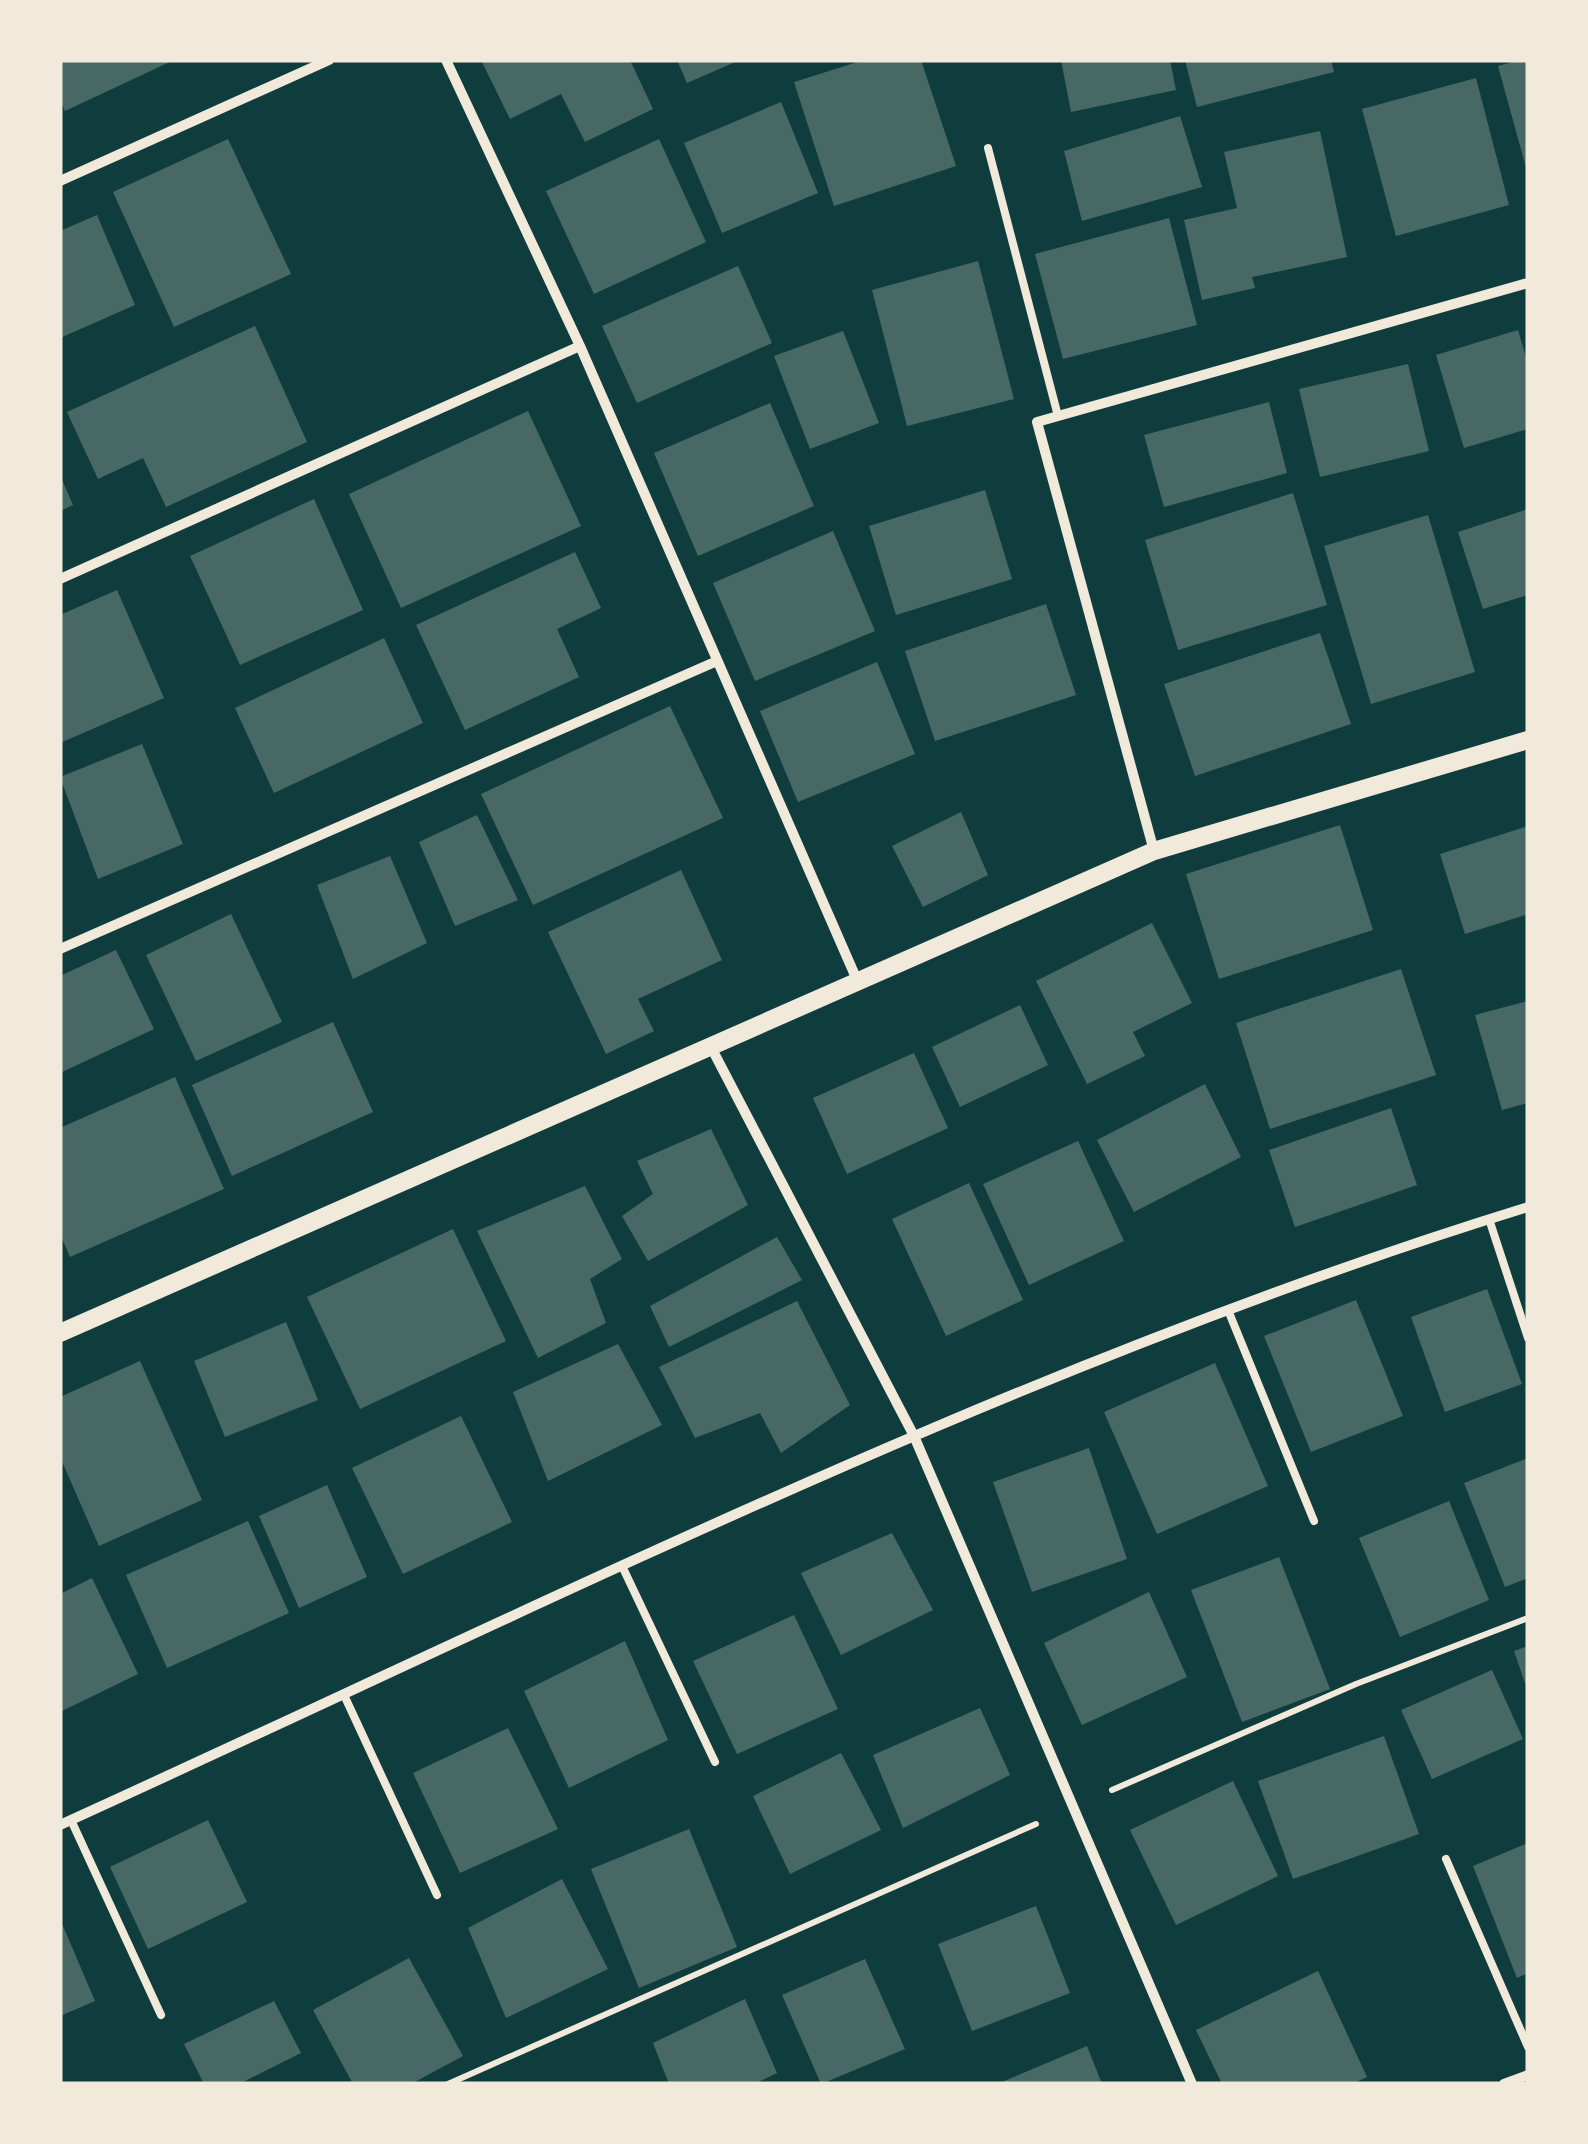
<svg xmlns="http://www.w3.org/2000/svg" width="1588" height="2144" font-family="Cabin,sans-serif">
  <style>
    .building { fill: #486865 }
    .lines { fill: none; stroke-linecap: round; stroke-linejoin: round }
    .path { stroke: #f1e9da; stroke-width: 6 }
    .service { stroke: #f1e9da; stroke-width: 8 }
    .minor { stroke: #f1e9da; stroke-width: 10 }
    .tertiary { stroke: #f1e9da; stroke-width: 18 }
  </style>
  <rect width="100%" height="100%" fill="#0f3d3e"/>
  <path class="building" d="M 60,60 L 174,60 L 65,111 L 60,100 Z
    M 481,60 L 630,60 L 653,109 L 585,142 L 561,94 L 510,119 Z
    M 677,60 L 740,60 L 687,83 Z
    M 864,60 L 921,60 L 956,166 L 834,206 L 794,82 Z
    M 1061,60 L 1170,60 L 1176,90 L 1071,112 Z
    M 1185,60 L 1331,60 L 1334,72 L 1197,107 Z
    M 1520,60 L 1528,60 L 1527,171 L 1498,66 Z
    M 1476,78 L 1509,205 L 1396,236 L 1362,109 Z
    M 781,102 L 818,193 L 722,233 L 684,143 Z
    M 1180,116 L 1202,187 L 1082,221 L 1064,151 Z
    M 1320,131 L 1347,257 L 1252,277 L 1255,288 L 1202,300 L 1184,220 L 1237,208 L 1224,152 Z
    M 228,139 L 291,274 L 174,327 L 113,192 Z
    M 659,139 L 706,242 L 594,294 L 546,191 Z
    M 97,215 L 135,305 L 60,338 L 60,231 Z
    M 1169,218 L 1197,325 L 1063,359 L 1035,254 Z
    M 978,261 L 1014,399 L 907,426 L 872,290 Z
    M 738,266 L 772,343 L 637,403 L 602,326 Z
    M 255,326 L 307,442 L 166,507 L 143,458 L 98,479 L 67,412 Z
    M 1518,330 L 1528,364 L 1528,429 L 1464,448 L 1436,355 Z
    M 843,331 L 879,423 L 810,449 L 774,356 Z
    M 1408,364 L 1429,451 L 1320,477 L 1299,389 Z
    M 1269,402 L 1287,473 L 1164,507 L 1144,435 Z
    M 770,403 L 814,506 L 698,556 L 654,453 Z
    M 528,411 L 581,526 L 401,608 L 349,494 Z
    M 60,475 L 73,505 L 60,511 Z
    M 985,490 L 1012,579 L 896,615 L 869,526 Z
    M 1293,493 L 1327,605 L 1178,650 L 1145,540 Z
    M 314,499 L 363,610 L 240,665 L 190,556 Z
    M 1528,509 L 1528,595 L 1483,609 L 1458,532 Z
    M 1428,515 L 1475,672 L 1371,704 L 1324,546 Z
    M 833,531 L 875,631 L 755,681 L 713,583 Z
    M 575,552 L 601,608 L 557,629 L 579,677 L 465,730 L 416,625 Z
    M 117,590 L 164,698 L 60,743 L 60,615 Z
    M 1046,604 L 1076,695 L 935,741 L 905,651 Z
    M 1320,633 L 1351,724 L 1195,776 L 1164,684 Z
    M 384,638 L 423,723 L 274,793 L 235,708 Z
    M 877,662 L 915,754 L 798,802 L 760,711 Z
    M 670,706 L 723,818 L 533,905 L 481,794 Z
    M 142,744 L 183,844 L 98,879 L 60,777 Z
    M 961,812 L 988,875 L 923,907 L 892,846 Z
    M 477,815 L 518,900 L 455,926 L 419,842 Z
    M 1340,825 L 1373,930 L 1219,979 L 1186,874 Z
    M 1528,826 L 1528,914 L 1465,934 L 1440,854 Z
    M 390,856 L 427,943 L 353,979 L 317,885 Z
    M 681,870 L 722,960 L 638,999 L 654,1031 L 606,1054 L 548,932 Z
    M 231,914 L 282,1022 L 196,1061 L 146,955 Z
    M 1152,923 L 1192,1003 L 1133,1032 L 1145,1056 L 1087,1084 L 1036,981 Z
    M 116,950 L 154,1029 L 60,1073 L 60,976 Z
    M 1401,969 L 1436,1075 L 1270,1129 L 1236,1023 Z
    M 1528,1001 L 1528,1103 L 1502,1110 L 1475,1015 Z
    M 1020,1005 L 1048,1065 L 960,1107 L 932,1047 Z
    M 333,1022 L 373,1112 L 232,1176 L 192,1085 Z
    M 914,1053 L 948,1128 L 847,1174 L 813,1098 Z
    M 175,1077 L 224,1189 L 70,1257 L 60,1234 L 60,1128 Z
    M 1205,1084 L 1241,1157 L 1134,1212 L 1097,1140 Z
    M 1391,1108 L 1417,1185 L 1295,1227 L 1269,1150 Z
    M 711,1129 L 748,1205 L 648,1261 L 622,1216 L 653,1194 L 637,1161 Z
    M 1078,1141 L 1124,1241 L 1029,1285 L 983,1184 Z
    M 969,1183 L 1023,1300 L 946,1336 L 892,1219 Z
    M 585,1186 L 622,1259 L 590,1279 L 606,1323 L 538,1358 L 477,1231 Z
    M 453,1229 L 506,1341 L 360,1409 L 307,1297 Z
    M 777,1237 L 802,1280 L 669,1347 L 650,1306 Z
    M 1487,1289 L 1522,1384 L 1445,1412 L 1411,1317 Z
    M 1356,1300 L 1403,1416 L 1311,1452 L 1264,1336 Z
    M 797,1301 L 850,1405 L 781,1453 L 760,1413 L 695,1438 L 659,1367 Z
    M 286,1322 L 318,1400 L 225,1437 L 194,1361 Z
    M 618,1344 L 662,1425 L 548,1481 L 513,1392 Z
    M 140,1361 L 202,1500 L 99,1546 L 60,1457 L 60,1397 Z
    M 1215,1363 L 1268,1486 L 1157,1534 L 1104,1412 Z
    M 461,1416 L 512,1522 L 403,1574 L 352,1468 Z
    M 1089,1448 L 1127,1559 L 1032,1592 L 993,1482 Z
    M 1528,1458 L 1528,1578 L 1505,1587 L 1464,1483 Z
    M 327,1485 L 367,1577 L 299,1608 L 259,1516 Z
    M 1449,1501 L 1489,1600 L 1400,1637 L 1359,1538 Z
    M 248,1521 L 289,1613 L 167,1668 L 126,1575 Z
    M 892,1533 L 933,1610 L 841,1655 L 801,1573 Z
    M 1279,1557 L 1330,1689 L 1242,1722 L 1191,1590 Z
    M 92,1578 L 138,1674 L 60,1712 L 60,1594 Z
    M 1149,1592 L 1187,1677 L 1082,1725 L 1044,1643 Z
    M 794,1615 L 838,1709 L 737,1754 L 693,1661 Z
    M 625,1641 L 668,1740 L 569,1788 L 524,1691 Z
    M 1528,1646 L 1528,1689 L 1527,1689 L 1514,1651 Z
    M 1492,1670 L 1523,1739 L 1432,1779 L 1401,1710 Z
    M 980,1708 L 1010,1775 L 903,1828 L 873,1755 Z
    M 508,1728 L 558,1829 L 460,1873 L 413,1773 Z
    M 1384,1736 L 1419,1834 L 1293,1879 L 1258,1781 Z
    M 841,1753 L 881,1830 L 790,1874 L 753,1796 Z
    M 1233,1781 L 1278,1876 L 1176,1925 L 1130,1830 Z
    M 208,1820 L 247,1902 L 148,1949 L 110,1867 Z
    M 689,1829 L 737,1947 L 639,1988 L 591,1869 Z
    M 1528,1843 L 1528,1973 L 1517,1978 L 1473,1866 Z
    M 562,1879 L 608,1969 L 506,2018 L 468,1928 Z
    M 1036,1906 L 1070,1993 L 972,2031 L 938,1944 Z
    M 60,1919 L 95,2001 L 60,2016 Z
    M 409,1958 L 463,2056 L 411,2084 L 353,2084 L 313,2010 Z
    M 865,1959 L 905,2049 L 821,2084 L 782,1995 Z
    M 1318,1971 L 1367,2077 L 1352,2084 L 1222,2084 L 1196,2030 Z
    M 745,1999 L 777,2073 L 754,2084 L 669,2084 L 653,2043 Z
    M 274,2001 L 301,2053 L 239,2084 L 204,2084 L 184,2044 Z
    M 1087,2046 L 1102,2084 L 997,2084 Z"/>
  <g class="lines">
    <path class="path" d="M 1112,1790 L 1356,1684 L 1528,1618
      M 448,2084 L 1036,1824"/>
    <path class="service" d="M 988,148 L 1058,416
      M 1489,1219 L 1528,1338
      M 1228,1310 L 1314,1521
      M 623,1568 L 715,1762
      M 344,1695 L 437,1895
      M 71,1820 L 161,2015
      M 1446,1859 L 1528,2047"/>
    <path class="minor" d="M 446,60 L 580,346 L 857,980
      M 60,181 L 329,60
      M 60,579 L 580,346
      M 1154,851 L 1037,422 L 1528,283
      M 60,949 L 717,661
      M 712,1049 L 914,1436 L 1192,2084
      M 60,1825 C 542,1606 1021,1363 1528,1207
      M 1504,2084 L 1528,2075"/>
    <path class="tertiary" d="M 60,1333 L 1154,851 L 1528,740"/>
  </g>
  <rect width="1588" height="2144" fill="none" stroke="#f1e9da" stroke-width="125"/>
</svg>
